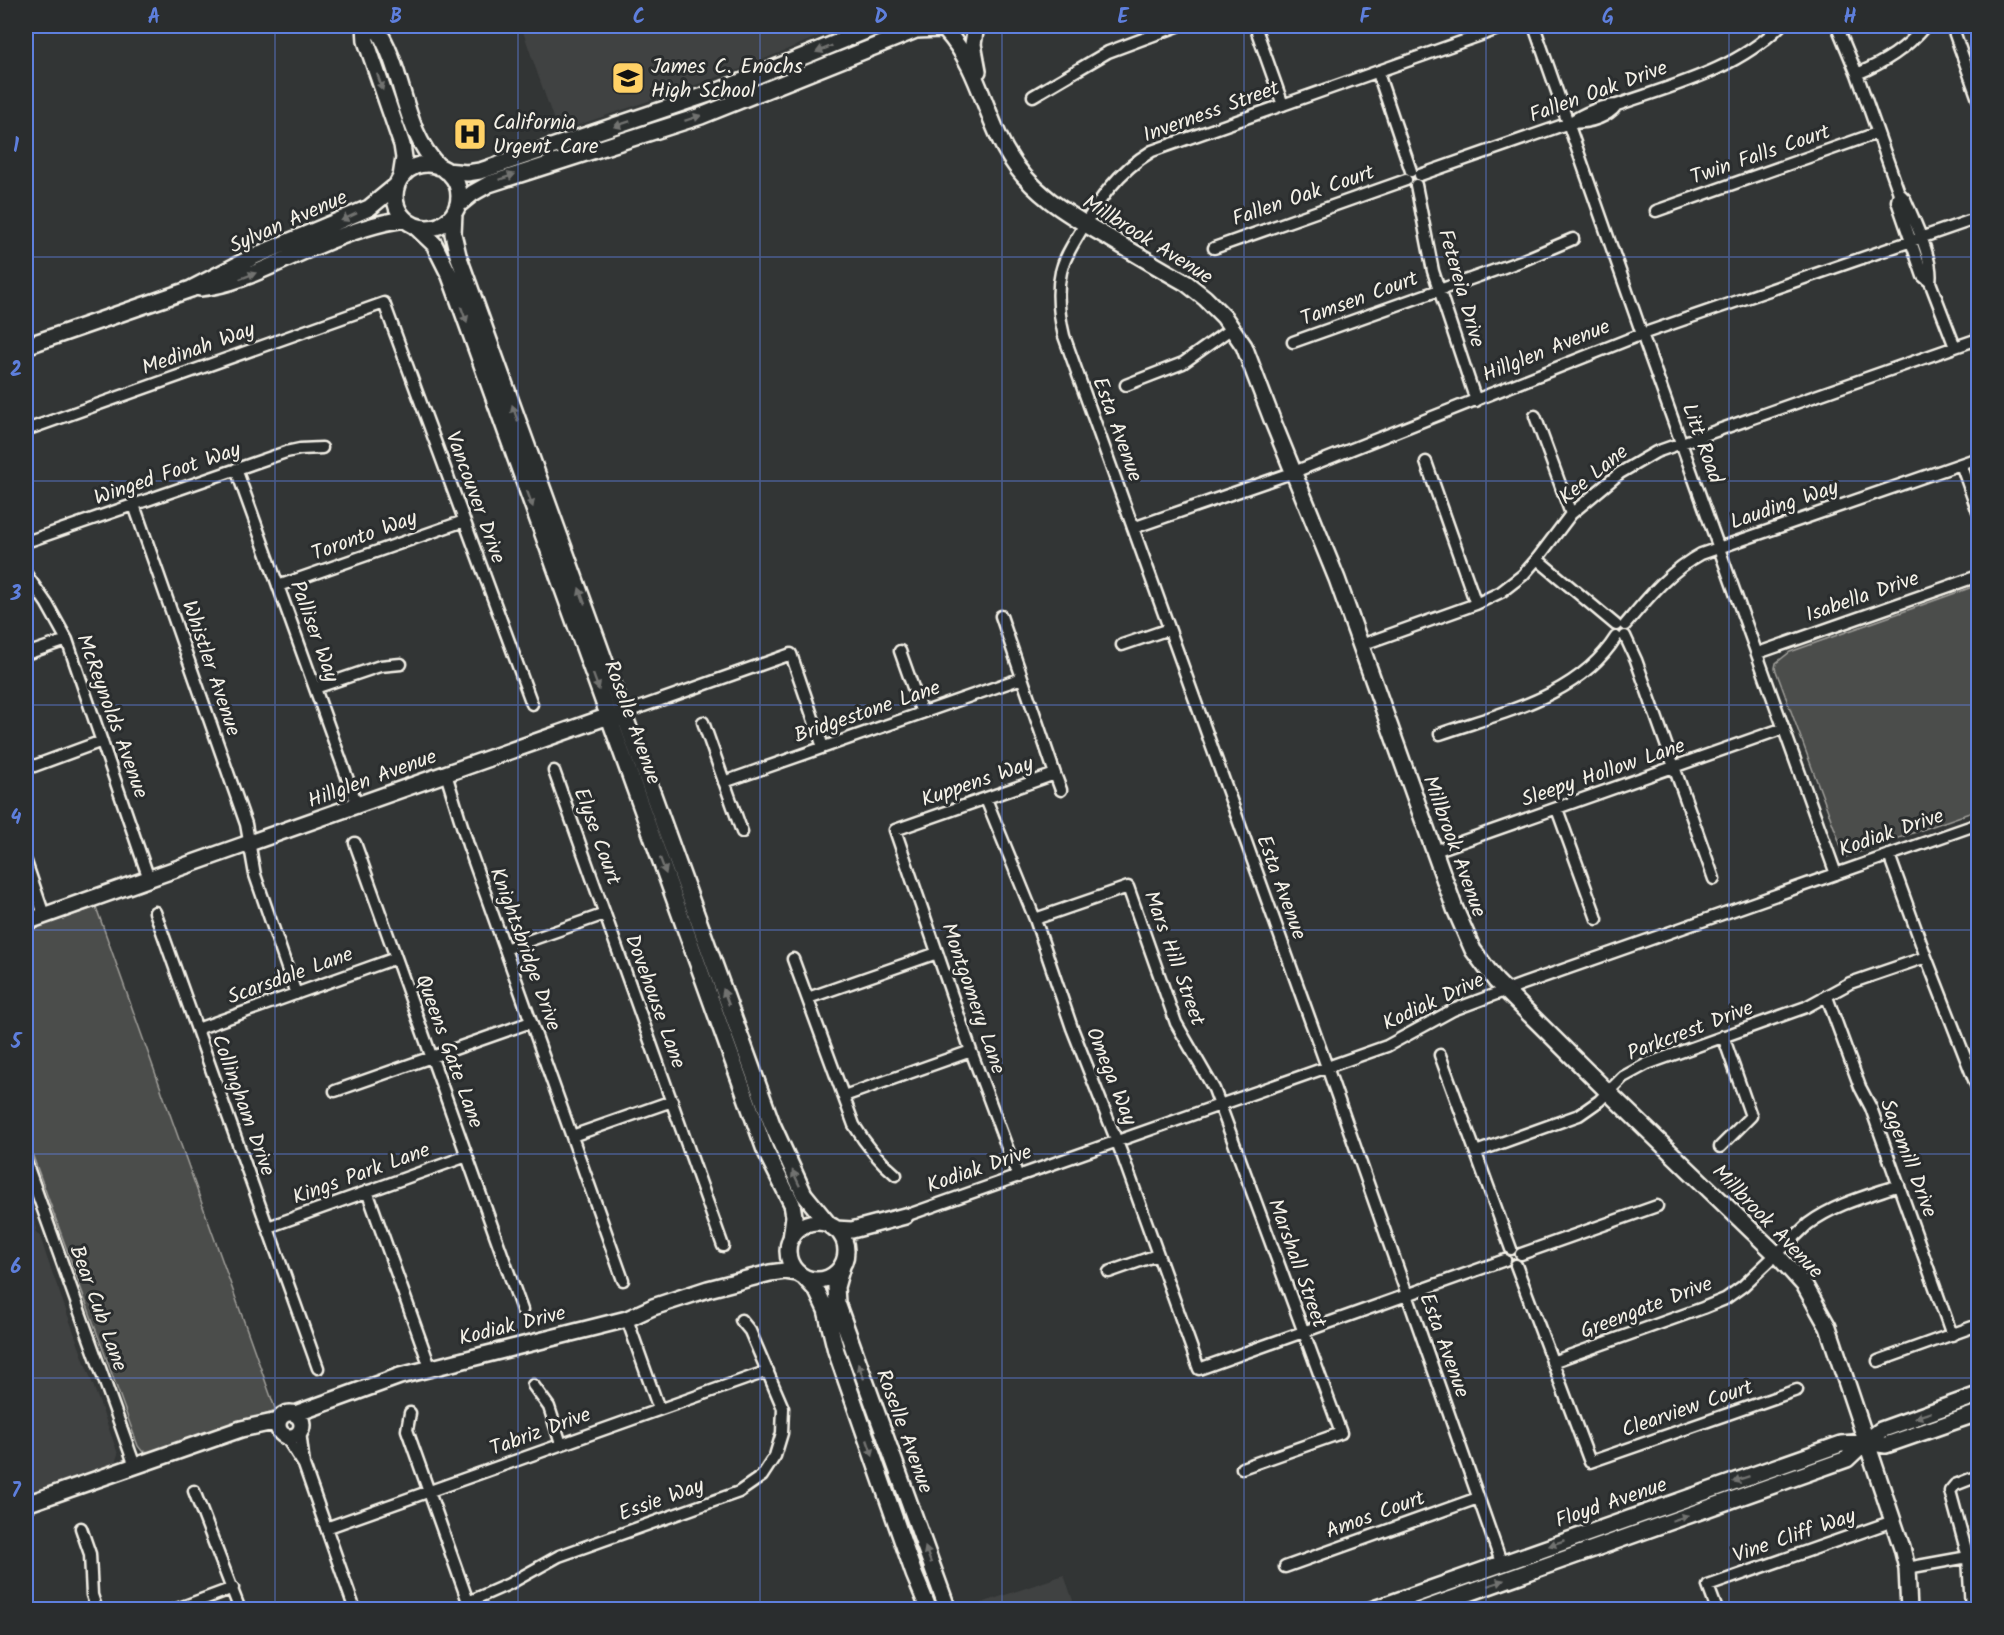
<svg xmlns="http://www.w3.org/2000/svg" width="2004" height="1635" font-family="Kalam,sans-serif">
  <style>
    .built { fill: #404242 }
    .green { fill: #4b4d4c; stroke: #a09f9a; stroke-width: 1.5 }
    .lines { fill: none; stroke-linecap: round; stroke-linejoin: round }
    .street-casing { stroke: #f4f1e8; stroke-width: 15 }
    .secondary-casing { stroke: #f4f1e8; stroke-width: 20 }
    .street { stroke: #2a2d2e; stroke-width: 10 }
    .secondary { stroke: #2a2d2e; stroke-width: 15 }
    .oneway { fill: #71726f }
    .grid { fill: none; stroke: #5e7fdd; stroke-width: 1.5; stroke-opacity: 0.55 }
    .labels { text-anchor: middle; stroke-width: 6; stroke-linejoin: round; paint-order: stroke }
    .poi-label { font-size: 21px; fill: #f4f1e8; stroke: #2a2d2e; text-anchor: start }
    .street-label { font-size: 21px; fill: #f4f1e8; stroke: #2a2d2e }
    .neatline { fill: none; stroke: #5e7fdd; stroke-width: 2 }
    .grid-label { font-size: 20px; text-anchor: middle; font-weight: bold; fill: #5e7fdd }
  </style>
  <rect width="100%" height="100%" fill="#323535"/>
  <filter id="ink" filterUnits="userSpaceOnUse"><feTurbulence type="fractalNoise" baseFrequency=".0167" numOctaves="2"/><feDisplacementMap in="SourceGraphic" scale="12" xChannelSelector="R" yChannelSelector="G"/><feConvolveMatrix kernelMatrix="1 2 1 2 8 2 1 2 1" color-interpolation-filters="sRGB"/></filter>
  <g filter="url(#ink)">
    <path class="built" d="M 521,26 L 843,26 L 736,71 L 558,132 Z
      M 26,1197 L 37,1228 L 35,1231 L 40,1236 L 47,1258 L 118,1454 L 115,1463 L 26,1493 Z
      M 1064,1575 L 1076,1609 L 964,1609 Z"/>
    <path class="green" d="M 1978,585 L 1978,810 L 1845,857 L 1775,668 L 1776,663 L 1790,652 Z
      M 96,907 L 276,1411 L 151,1452 L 142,1451 L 138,1446 L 26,1137 L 26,931 Z"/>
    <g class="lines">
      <g class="street-casing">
        <path id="street" d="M 1255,26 L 1283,105
          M 1534,26 L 1642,334 L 1836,874
          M 1837,26 L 1857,74 L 1899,193 L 1897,201 L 1923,276 L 1930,282 L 1955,347
          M 1952,26 L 1978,99
          M 1498,29 L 1152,151 C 1117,172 1099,200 1079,234 C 1072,246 1064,258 1061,272 C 1056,293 1059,315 1064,336 L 1327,1067 L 1501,1562
          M 1378,73 L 1411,171
          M 1857,74 C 1885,62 1906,49 1925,26
          M 1033,96 L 1108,52 L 1178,26
          M 1569,123 C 1587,123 1606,119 1617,105
          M 1420,175 L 1569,123 C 1584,113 1599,106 1617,105 C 1674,85 1736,70 1780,26
          M 1416,185 L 1433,271 L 1476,401
          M 1899,193 L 1905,199 C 1914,221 1934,260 1930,282
          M 1656,211 L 1877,133
          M 1214,248 L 1406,180
          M 1293,342 L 1521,261 L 1573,239
          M 1126,385 L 1183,363 L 1232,328
          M 1535,416 L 1571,514
          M 26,430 L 384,303 L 532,704
          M 1426,462 L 1476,604
          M 1961,464 L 1978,512
          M 236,469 L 357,805
          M 134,505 L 246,824 L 255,875 L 296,994
          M 1133,528 L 1294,472 L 1642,334 L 1978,218
          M 26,542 L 286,452 L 300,449 L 322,448
          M 1537,559 L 1616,625
          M 26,574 L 47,604 L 67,640 L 149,879
          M 278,586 L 464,521
          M 1001,616 L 1055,774
          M 1625,625 C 1647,599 1669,571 1701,554 L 1978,458
          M 1625,636 L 1636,660 L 1714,879
          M 1122,645 L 1169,629
          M 1361,645 L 1476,604 L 1501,592 L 1523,575 L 1537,559 L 1571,514 L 1620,473 L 1656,452 L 1978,339
          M 900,651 L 922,713
          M 1758,653 L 1978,576
          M 26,654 L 67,640
          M 315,688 L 380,666 L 401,664
          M 624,713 L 791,654 L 823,747
          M 703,722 L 742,832
          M 1440,734 C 1503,712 1578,697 1616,637
          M 26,769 L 102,741
          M 554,771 L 723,1246
          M 446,774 L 468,845 L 623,1280
          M 724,782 L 1022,678
          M 986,799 L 1035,919 L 1072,1028 L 1123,1157 L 1199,1369 L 1505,1260
          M 1557,809 L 1597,919
          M 355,843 L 522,1310
          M 1435,851 L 1784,728
          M 1889,855 L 1926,957 L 1978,1090
          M 26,862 L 44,915
          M 155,912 L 318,1368
          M 1035,919 L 1128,887 L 1176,1023 L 1214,1089 L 1220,1105 L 1341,1433 L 1242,1468
          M 505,949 L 605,914
          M 793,959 L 854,1125 C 866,1145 879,1161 896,1175
          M 1827,997 L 1860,1087 L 1871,1108 L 1952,1335
          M 808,998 L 937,953
          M 197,1029 L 396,958
          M 1440,1055 L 1511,1249
          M 335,1091 L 531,1022
          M 844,1096 L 971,1051
          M 572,1136 L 672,1101
          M 1720,1147 L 1751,1116 L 1723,1036
          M 1476,1152 L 1579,1115 L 1599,1101 L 1623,1077 L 1647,1064 L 1806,1007 L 1850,983 L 1926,957
          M 26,1162 L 135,1466
          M 1018,1177 L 971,1051 L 895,830 L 1055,774 L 1061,790
          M 367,1191 L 430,1367
          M 905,1216 L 1387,1046 L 1453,1010 L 1523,984 L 1978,824
          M 268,1227 L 467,1156
          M 1521,1254 L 1657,1206
          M 1516,1265 L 1590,1462 L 1797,1390
          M 1109,1272 L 1157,1255
          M 627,1319 L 659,1409
          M 1878,1361 L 1978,1325
          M 1552,1362 L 1703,1308 L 1725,1299 L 1743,1286 L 1808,1224 C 1835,1204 1867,1196 1899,1185
          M 533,1385 L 549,1407 L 561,1444
          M 410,1413 L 407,1430 L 471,1610
          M 300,1431 L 304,1465 L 355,1610
          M 286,1437 L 304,1465
          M 194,1491 L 240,1610
          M 81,1528 L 90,1554 L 92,1595 L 97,1610
          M 326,1528 L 768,1371
          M 1285,1567 L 1478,1498
          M 1907,1568 L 1968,1557 L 1978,1553
          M 468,1602 L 509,1584 L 559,1556 L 739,1492 L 762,1476 L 775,1456 L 782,1433 L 783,1408 L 750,1331 L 741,1320
          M 174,1610 L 233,1588
          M 1717,1610 L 1708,1586 L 1893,1521
          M 1971,1610 L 1968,1557 L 1950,1491 L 1955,1485 L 1978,1476"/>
      </g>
      <g class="secondary-casing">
        <path id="secondary" d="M 365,26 L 366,41 L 402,145 L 404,158 L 401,177
          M 375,26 C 405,68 401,129 439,167
          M 976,26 L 973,44 L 978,71
          M 946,31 C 977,65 984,110 1005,149 C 1029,193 1069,215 1111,239 C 1136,254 1161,269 1186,283 L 1205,298 L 1224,317 L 1244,346 L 1273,422 L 1337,579 L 1455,909 L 1473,950 L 1496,981 L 1608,1092 L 1777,1255 L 1805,1286 L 1828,1327 L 1902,1548 L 1907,1568 L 1909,1610
          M395 196a32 32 0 1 1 64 0a32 32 0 1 1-64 0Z
          M 446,171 L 467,173 L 480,171 L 721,90 L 878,26
          M 457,206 L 473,193 L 489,184 L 701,116 L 916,30 L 940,29
          M 454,213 L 453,234 L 458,255 L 772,1124 L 804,1194 L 830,1226
          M 415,226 L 434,244 L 450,276 L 765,1150 L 792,1204 L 794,1216 L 791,1239
          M 200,288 C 242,284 278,261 317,246 C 345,234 374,223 405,219
          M 26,346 L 191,289 L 255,256 L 369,208 L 397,185
          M 26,922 L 609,716 L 616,719
          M788 1251a29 29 0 1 1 58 0a29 29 0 1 1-58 0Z
          M 835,1229 L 852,1230 L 905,1216
          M 842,1266 L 836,1287 L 837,1303 L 948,1610
          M 805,1278 L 817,1291 L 826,1310 L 836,1351 L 914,1574 L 929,1610
          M278 1425a12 12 0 1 1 24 0a12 12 0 1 1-24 0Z
          M 295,1414 L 400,1376 L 627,1319 L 653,1307 L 708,1289 L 770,1273 L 785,1271 L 798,1273
          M 26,1504 L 241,1429 L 278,1421
          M 1371,1610 L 1841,1444 L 1865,1442 L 1881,1430 L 1978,1395
          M 1421,1610 L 1847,1459 L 1865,1442 L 1886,1445 L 1978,1413"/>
      </g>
      <use href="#street" class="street"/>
      <use href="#secondary" class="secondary"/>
    </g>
    <defs><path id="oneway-solid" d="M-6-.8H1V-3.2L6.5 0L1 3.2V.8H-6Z" transform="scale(1.5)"/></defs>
    <g class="oneway">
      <use href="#oneway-solid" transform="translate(824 49) rotate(158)"/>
      <use href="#oneway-solid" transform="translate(380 82) rotate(71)"/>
      <use href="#oneway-solid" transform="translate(693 118) rotate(-18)"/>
      <use href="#oneway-solid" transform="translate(622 124) rotate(161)"/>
      <use href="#oneway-solid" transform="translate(507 177) rotate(-19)"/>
      <use href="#oneway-solid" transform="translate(349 217) rotate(155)"/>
      <use href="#oneway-solid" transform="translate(248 276) rotate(-21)"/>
      <use href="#oneway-solid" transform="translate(464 315) rotate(70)"/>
      <use href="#oneway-solid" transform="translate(515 413) rotate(-110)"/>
      <use href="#oneway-solid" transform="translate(530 499) rotate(70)"/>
      <use href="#oneway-solid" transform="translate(582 596) rotate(-110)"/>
      <use href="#oneway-solid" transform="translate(596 682) rotate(70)"/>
      <use href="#oneway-solid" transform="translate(663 866) rotate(70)"/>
      <use href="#oneway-solid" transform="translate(726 997) rotate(-110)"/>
      <use href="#oneway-solid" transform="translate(796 1178) rotate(-115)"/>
      <use href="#oneway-solid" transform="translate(861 1371) rotate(-110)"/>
      <use href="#oneway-solid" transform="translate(1923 1415) rotate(161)"/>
      <use href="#oneway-solid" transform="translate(870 1448) rotate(71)"/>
      <use href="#oneway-solid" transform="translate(1741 1479) rotate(161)"/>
      <use href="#oneway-solid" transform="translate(1680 1518) rotate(-19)"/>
      <use href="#oneway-solid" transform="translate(1557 1543) rotate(161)"/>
      <use href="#oneway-solid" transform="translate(928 1555) rotate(-110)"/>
      <use href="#oneway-solid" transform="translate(1496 1583) rotate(-19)"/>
    </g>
  </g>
  <path class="grid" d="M 275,26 L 275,1610M 518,26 L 518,1610M 760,26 L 760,1610M 1002,26 L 1002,1610M 1244,26 L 1244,1610M 1486,26 L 1486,1610M 1729,26 L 1729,1610M 26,257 L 1978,257M 26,481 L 1978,481M 26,705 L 1978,705M 26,930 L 1978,930M 26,1154 L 1978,1154M 26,1378 L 1978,1378"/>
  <defs>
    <g id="school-square" transform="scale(1.725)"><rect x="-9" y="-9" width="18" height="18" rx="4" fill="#ffd166" stroke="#2a2d2e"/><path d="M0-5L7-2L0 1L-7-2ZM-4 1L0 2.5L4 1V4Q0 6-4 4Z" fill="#111"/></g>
    <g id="hospital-square" transform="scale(1.725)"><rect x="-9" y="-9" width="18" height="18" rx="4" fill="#ffd166" stroke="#2a2d2e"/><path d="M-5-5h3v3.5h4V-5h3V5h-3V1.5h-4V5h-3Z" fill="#111"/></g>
  </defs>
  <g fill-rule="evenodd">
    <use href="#school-square" x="628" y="78"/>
    <use href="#hospital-square" x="470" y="134"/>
  </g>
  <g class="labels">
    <g class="poi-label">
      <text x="651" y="73">James C. Enochs<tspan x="651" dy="24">High School</tspan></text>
      <text x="493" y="129">California<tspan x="493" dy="24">Urgent Care</tspan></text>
    </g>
    <g class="street-label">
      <text transform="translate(1598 91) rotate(-20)" y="7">Fallen Oak Drive</text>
      <text transform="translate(1211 111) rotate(-20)" y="7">Inverness Street</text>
      <text transform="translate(1760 154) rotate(-19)" y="7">Twin Falls Court</text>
      <text transform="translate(1303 195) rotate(-19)" y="7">Fallen Oak Court</text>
      <text transform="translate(288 221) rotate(-24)" y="7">Sylvan Avenue</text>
      <text transform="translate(1148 239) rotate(32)" y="7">Millbrook Avenue</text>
      <text transform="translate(1462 288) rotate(74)" y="7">Fetereia Drive</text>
      <text transform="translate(1359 298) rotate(-20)" y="7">Tamsen Court</text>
      <text transform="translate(198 348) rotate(-20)" y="7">Medinah Way</text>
      <text transform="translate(1546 350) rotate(-22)" y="7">Hillglen Avenue</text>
      <text transform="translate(1118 429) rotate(70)" y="7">Esta Avenue</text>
      <text transform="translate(1703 443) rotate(70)" y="7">Litt Road</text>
      <text transform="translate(167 473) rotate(-19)" y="7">Winged Foot Way</text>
      <text transform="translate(1593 474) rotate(-39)" y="7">Kee Lane</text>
      <text transform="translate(476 497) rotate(70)" y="7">Vancouver Drive</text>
      <text transform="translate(1784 504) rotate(-19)" y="7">Lauding Way</text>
      <text transform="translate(364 535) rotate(-20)" y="7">Toronto Way</text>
      <text transform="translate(1862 596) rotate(-19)" y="7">Isabella Drive</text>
      <text transform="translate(315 631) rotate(70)" y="7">Palliser Way</text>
      <text transform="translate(212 668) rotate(71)" y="7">Whistler Avenue</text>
      <text transform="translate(867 711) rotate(-19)" y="7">Bridgestone Lane</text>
      <text transform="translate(113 716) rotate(70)" y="7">McReynolds Avenue</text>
      <text transform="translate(633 722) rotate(70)" y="7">Roselle Avenue</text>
      <text transform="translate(1603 772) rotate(-19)" y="7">Sleepy Hollow Lane</text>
      <text transform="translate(372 778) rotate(-20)" y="7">Hillglen Avenue</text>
      <text transform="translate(977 781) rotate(-19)" y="7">Kuppens Way</text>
      <text transform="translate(1891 832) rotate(-19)" y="7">Kodiak Drive</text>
      <text transform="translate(598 836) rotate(70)" y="7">Elyse Court</text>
      <text transform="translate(1455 846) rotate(70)" y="7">Millbrook Avenue</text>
      <text transform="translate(1282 887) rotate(70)" y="7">Esta Avenue</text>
      <text transform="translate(526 949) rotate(70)" y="7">Knightsbridge Drive</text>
      <text transform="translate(1175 958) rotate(70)" y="7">Mars Hill Street</text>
      <text transform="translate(290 975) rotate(-20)" y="7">Scarsdale Lane</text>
      <text transform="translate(974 998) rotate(71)" y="7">Montgomery Lane</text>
      <text transform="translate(656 1001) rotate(70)" y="7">Dovehouse Lane</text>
      <text transform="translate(1433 1001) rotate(-25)" y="7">Kodiak Drive</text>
      <text transform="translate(1690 1030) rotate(-21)" y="7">Parkcrest Drive</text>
      <text transform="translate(450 1051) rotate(70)" y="7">Queens Gate Lane</text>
      <text transform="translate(1112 1076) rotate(68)" y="7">Omega Way</text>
      <text transform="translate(244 1105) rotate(70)" y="7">Collingham Drive</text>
      <text transform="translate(1909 1158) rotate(69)" y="7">Sagemill Drive</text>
      <text transform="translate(979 1168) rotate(-19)" y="7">Kodiak Drive</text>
      <text transform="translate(361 1173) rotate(-20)" y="7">Kings Park Lane</text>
      <text transform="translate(1768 1221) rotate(46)" y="7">Millbrook Avenue</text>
      <text transform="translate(1298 1263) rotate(70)" y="7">Marshall Street</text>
      <text transform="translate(1646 1307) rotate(-21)" y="7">Greengate Drive</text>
      <text transform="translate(99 1308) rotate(70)" y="7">Bear Cub Lane</text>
      <text transform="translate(512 1325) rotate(-14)" y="7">Kodiak Drive</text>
      <text transform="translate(1445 1345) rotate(70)" y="7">Esta Avenue</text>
      <text transform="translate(1687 1408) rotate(-19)" y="7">Clearview Court</text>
      <text transform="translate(540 1431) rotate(-20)" y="7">Tabriz Drive</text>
      <text transform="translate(905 1431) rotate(70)" y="7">Roselle Avenue</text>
      <text transform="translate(661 1499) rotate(-20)" y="7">Essie Way</text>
      <text transform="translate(1611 1502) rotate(-19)" y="7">Floyd Avenue</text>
      <text transform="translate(1375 1514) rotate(-20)" y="7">Amos Court</text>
      <text transform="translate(1794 1535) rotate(-19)" y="7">Vine Cliff Way</text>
    </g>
  </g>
  <rect width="2004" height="1635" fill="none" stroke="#2a2d2e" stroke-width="66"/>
  <rect x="33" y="33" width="1938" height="1569" class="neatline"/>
  <g class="grid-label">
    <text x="154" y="23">A</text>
    <text x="396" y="23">B</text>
    <text x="639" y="23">C</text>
    <text x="881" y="23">D</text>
    <text x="1123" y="23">E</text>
    <text x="1365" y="23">F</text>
    <text x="1608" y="23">G</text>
    <text x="1850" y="23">H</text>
    <text x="16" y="152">1</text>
    <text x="16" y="376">2</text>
    <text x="16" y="600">3</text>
    <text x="16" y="824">4</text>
    <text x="16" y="1048">5</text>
    <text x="16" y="1273">6</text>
    <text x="16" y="1497">7</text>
  </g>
</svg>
